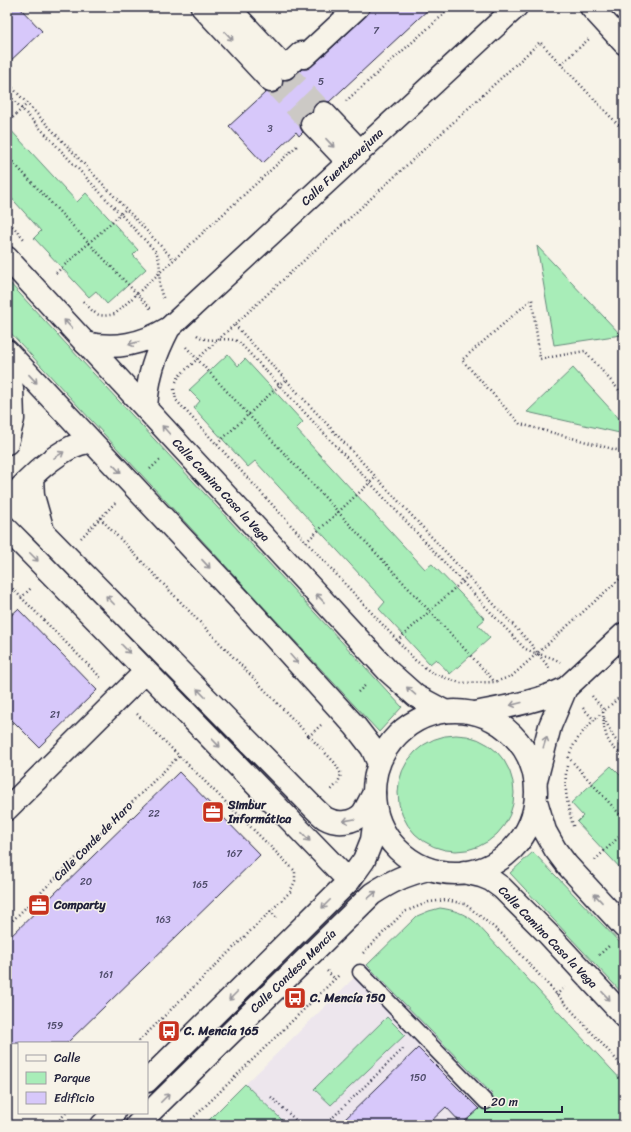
<svg xmlns="http://www.w3.org/2000/svg" width="631" height="1132" font-family="Sriracha,sans-serif">
  <style>
    .built { fill: #ede6ed }
    .green { fill: #a8edb8; stroke: #65887a }
    .building { fill: #d7c8fa; stroke: #22223b }
    .lines { fill: none; stroke-linecap: round; stroke-linejoin: round }
    .street-tunnel { stroke: #ccc9c5; stroke-width: 22; stroke-dasharray: 22 11; stroke-linecap: butt }
    .lane-casing { stroke: #22223b; stroke-width: 17 }
    .street-casing { stroke: #22223b; stroke-width: 25 }
    .secondary-casing { stroke: #22223b; stroke-width: 25 }
    .path { stroke: #22223b; stroke-width: 2.5; stroke-dasharray: 1 3; stroke-linecap: butt }
    .lane { stroke: #f7f3e8; stroke-width: 14 }
    .street { stroke: #f7f3e8; stroke-width: 22 }
    .secondary { stroke: #f7f3e8; stroke-width: 22 }
    .oneway { stroke: #97959a }
    .labels { text-anchor: middle; stroke-width: 3; stroke-linejoin: round; paint-order: stroke }
    .number-label { font-size: 10px; fill: #4f4c6b }
    .street-label { font-size: 12px; fill: #22223b; stroke: #f7f3e8 }
    .poi-label { font-size: 12px; font-weight: bold; fill: #22223b; stroke: #f7f3e8; text-anchor: start }
  </style>
  <rect width="100%" height="100%" fill="#f7f3e8"/>
  <filter id="ink" filterUnits="userSpaceOnUse"><feTurbulence type="fractalNoise" baseFrequency=".025" numOctaves="2"/><feDisplacementMap in="SourceGraphic" scale="8" xChannelSelector="R" yChannelSelector="G"/><feConvolveMatrix kernelMatrix="1 2 1 2 8 2 1 2 1" color-interpolation-filters="sRGB"/></filter>
  <g filter="url(#ink)">
    <path class="built" d="M 367,965 L 522,1125 L 204,1125 L 360,972 Z"/>
    <path class="green" d="M 7,126 L 77,202 L 86,193 L 138,250 L 133,255 L 146,269 L 107,304 L 96,291 L 89,297 L 34,238 L 41,231 L 7,193 Z
      M 537,246 L 621,335 L 554,345 Z
      M 7,280 L 402,707 L 379,732 L 7,329 Z
      M 228,354 L 238,366 L 245,359 L 303,422 L 296,429 L 425,569 L 432,564 L 485,619 L 478,625 L 490,638 L 450,674 L 436,659 L 430,664 L 379,609 L 385,602 L 255,461 L 248,467 L 194,408 L 200,401 L 189,390 Z
      M 573,368 L 624,424 L 624,434 L 527,412 Z
      M398 793a58 58 0 1 1 116 0a58 58 0 1 1-116 0Z
      M 611,766 L 624,779 L 624,872 L 577,822 L 583,816 L 571,803 Z
      M 533,852 L 624,947 L 624,995 L 510,873 Z
      M 440,908 C 454,910 464,913 475,922 L 624,1083 L 624,1125 L 461,1125 L 493,1095 L 367,965 L 417,916 L 429,911 Z
      M 387,1017 L 405,1035 L 331,1105 L 314,1089 Z
      M 245,1084 L 283,1121 L 287,1125 L 204,1125 Z"/>
    <path class="building" d="M 7,7 L 19,7 L 42,31 L 7,64 Z
      M 370,7 L 431,7 L 329,102 L 321,101 L 315,104 L 312,112 L 304,115 L 300,121 L 300,127 L 303,132 L 299,136 L 296,132 L 263,163 L 229,126 L 266,92 L 273,93 L 279,90 L 283,85 L 283,80 L 288,80 L 294,77 L 302,69 L 307,69 L 312,66 L 366,16 L 370,11 Z
      M 18,609 L 97,690 L 39,747 L 7,715 L 7,619 Z
      M 179,772 L 260,855 L 67,1043 L 7,1043 L 7,940 Z
      M 418,1048 L 479,1109 L 462,1124 L 446,1107 L 427,1125 L 339,1125 Z"/>
    <g class="lines">
      <path class="street-tunnel" d="M 283,70 L 324,113
        M 271,81 L 312,124"/>
      <g class="lane-casing">
        <path id="lane" d="M 360,972 L 486,1102"/>
      </g>
      <g class="street-casing">
        <path id="street" d="M 202,7 L 271,81
          M 228,7 L 285,68 L 301,53 L 304,57 L 358,7
          M 591,7 L 624,43
          M 324,113 L 360,151
          M 312,124 L 348,162
          M 85,343 C 116,350 142,344 169,328 L 516,7
          M 7,354 L 12,389 L 13,419 L 7,443
          M 146,408 C 148,376 154,357 169,328
          M 32,477 L 33,496 L 43,531
          M 7,498 L 10,499 L 43,532 L 313,807 C 317,811 321,815 325,818 C 337,825 354,823 363,813 C 367,807 370,800 374,793
          M 7,501 C 27,482 47,459 72,447 C 78,444 85,443 90,441
          M 7,529 L 111,635 L 349,881
          M 475,713 C 505,707 538,702 566,688 L 624,634
          M 536,780 L 550,726 L 566,688
          M 7,809 L 146,671
          M 147,1081 L 349,881 L 364,860 L 372,840 L 376,811
          M 102,1125 L 114,1113
          M 137,1125 L 372,894 C 392,881 405,875 428,869"/>
      </g>
      <g class="secondary-casing">
        <path id="secondary" d="M 7,258 L 388,671 L 416,696 L 444,711
          M 7,351 L 244,604 L 355,726 L 372,748 L 379,764
          M374 792a81 81 0 1 1 162 0a81 81 0 1 1-162 0Z
          M 536,801 L 545,831 L 555,849 L 567,865 L 624,927
          M 464,872 L 481,876 L 491,880 L 502,888 L 549,935 L 624,1016"/>
      </g>
      <path class="path" d="M 561,64 L 589,39
        M 7,82 L 174,260
        M 7,93 L 156,252 C 164,267 155,285 164,299
        M 346,101 L 452,7
        M 7,123 L 27,104
        M 7,156 L 152,310
        M 7,220 L 24,239
        M 56,273 L 126,209
        M 83,301 C 95,314 97,318 115,314 L 299,144
        M 235,325 L 529,642 L 550,669
        M 197,335 C 209,345 226,335 239,342 L 524,648 C 535,655 550,655 560,662
        M 186,347 L 495,682
        M 176,382 L 179,376 L 540,42 L 624,131
        M 174,389 L 176,400 L 197,423 L 405,649 L 415,660 L 432,673 L 460,683 L 495,682 L 512,676 L 624,575
        M 624,396 L 585,351 L 540,359 L 532,299 L 462,360 L 520,424 L 624,452
        M 217,444 L 285,380
        M 150,469 L 160,460
        M 100,518 L 309,736
        M 81,538 L 115,503
        M 306,542 L 376,477
        M 7,583 L 102,679
        M 21,598 L 31,588
        M 397,641 L 468,576
        M 358,692 L 367,684
        M 592,696 L 603,709 L 604,727 L 607,738 L 611,745 L 624,758
        M 583,708 L 595,721
        M 137,714 L 295,871 L 295,881 L 290,892 L 137,1043
        M 604,718 L 614,738 L 624,749
        M 321,725 L 309,736 L 335,763 L 341,774 L 338,783 L 330,791
        M 570,753 C 580,728 605,711 624,693
        M 568,757 L 624,819
        M 567,766 C 563,788 568,808 574,829
        M 595,860 L 624,832
        M 270,911 L 277,918
        M 7,926 L 179,756
        M 363,953 L 404,912 L 429,902 L 446,900 L 465,904 L 502,934 L 624,1068
        M 599,955 L 609,946
        M 327,971 L 335,979
        M 556,995 L 565,987
        M 271,1097 L 301,1125
        M 54,1125 L 66,1113
        M 186,1125 L 340,974
        M 325,1125 L 405,1047"/>
      <use href="#lane" class="lane"/>
      <use href="#street" class="street"/>
      <use href="#secondary" class="secondary"/>
    </g>
    <defs><path id="oneway-shaft" d="M-6 0H5M1.5-3L5.5 0L1.5 3" fill="none" stroke-width="1.6" stroke-linecap="round" stroke-linejoin="round"/></defs>
    <g class="oneway">
      <use href="#oneway-shaft" transform="translate(229 36) rotate(47)"/>
      <use href="#oneway-shaft" transform="translate(330 143) rotate(47)"/>
      <use href="#oneway-shaft" transform="translate(68 324) rotate(-133)"/>
      <use href="#oneway-shaft" transform="translate(134 343) rotate(165)"/>
      <use href="#oneway-shaft" transform="translate(33 379) rotate(47)"/>
      <use href="#oneway-shaft" transform="translate(166 430) rotate(-132)"/>
      <use href="#oneway-shaft" transform="translate(59 455) rotate(-32)"/>
      <use href="#oneway-shaft" transform="translate(117 469) rotate(47)"/>
      <use href="#oneway-shaft" transform="translate(34 557) rotate(45)"/>
      <use href="#oneway-shaft" transform="translate(206 564) rotate(47)"/>
      <use href="#oneway-shaft" transform="translate(320 598) rotate(-133)"/>
      <use href="#oneway-shaft" transform="translate(110 600) rotate(-134)"/>
      <use href="#oneway-shaft" transform="translate(126 649) rotate(46)"/>
      <use href="#oneway-shaft" transform="translate(294 659) rotate(48)"/>
      <use href="#oneway-shaft" transform="translate(411 691) rotate(-139)"/>
      <use href="#oneway-shaft" transform="translate(201 693) rotate(-134)"/>
      <use href="#oneway-shaft" transform="translate(516 704) rotate(166)"/>
      <use href="#oneway-shaft" transform="translate(545 742) rotate(-73)"/>
      <use href="#oneway-shaft" transform="translate(216 743) rotate(46)"/>
      <use href="#oneway-shaft" transform="translate(349 820) rotate(170)"/>
      <use href="#oneway-shaft" transform="translate(306 837) rotate(47)"/>
      <use href="#oneway-shaft" transform="translate(372 895) rotate(-40)"/>
      <use href="#oneway-shaft" transform="translate(598 898) rotate(-133)"/>
      <use href="#oneway-shaft" transform="translate(326 904) rotate(135)"/>
      <use href="#oneway-shaft" transform="translate(233 996) rotate(135)"/>
      <use href="#oneway-shaft" transform="translate(606 996) rotate(47)"/>
      <use href="#oneway-shaft" transform="translate(165 1098) rotate(-45)"/>
    </g>
  </g>
  <defs>
    <g id="office-square" transform="scale(1.15)"><rect x="-9" y="-9" width="18" height="18" rx="4" fill="#c8321e" stroke="#f7f3e8"/><path d="M-6-3h4V-5.5h4V-3h4V5H-6ZM-1-4.5V-3h2v-1.5ZM-6 0V1H6V0Z" fill="#fff"/></g>
    <g id="bus-square" transform="scale(1.15)"><rect x="-9" y="-9" width="18" height="18" rx="4" fill="#c8321e" stroke="#f7f3e8"/><path d="M-5-6H5V4H4V6H2V4H-2V6H-4V4H-5ZM-3.5-4V0h7V-4ZM-3.5 1.2v1.5H-2V1.2ZM2 1.2v1.5H3.5V1.2Z" fill="#fff"/></g>
  </defs>
  <g fill-rule="evenodd">
    <use href="#office-square" x="213" y="812"/>
    <use href="#office-square" x="39" y="905"/>
    <use href="#bus-square" x="295" y="998"/>
    <use href="#bus-square" x="169" y="1031"/>
  </g>
  <g class="labels">
    <g class="number-label">
      <text x="376" y="34">7</text>
      <text x="321" y="85">5</text>
      <text x="270" y="132">3</text>
      <text x="55" y="718">21</text>
      <text x="154" y="817">22</text>
      <text x="234" y="857">167</text>
      <text x="86" y="885">20</text>
      <text x="200" y="888">165</text>
      <text x="163" y="923">163</text>
      <text x="106" y="978">161</text>
      <text x="55" y="1029">159</text>
      <text x="418" y="1081">150</text>
    </g>
    <g class="street-label">
      <text transform="translate(342 167) rotate(-43)" y="4">Calle Fuenteovejuna</text>
      <text transform="translate(221 490) rotate(47)" y="4">Calle Camino Casa la Vega</text>
      <text transform="translate(93 841) rotate(-45)" y="4">Calle Conde de Haro</text>
      <text transform="translate(548 937) rotate(46)" y="4">Calle Camino Casa la Vega</text>
      <text transform="translate(293 971) rotate(-44)" y="4">Calle Condesa Mencía</text>
    </g>
    <g class="poi-label">
      <text x="228" y="809">Simbur<tspan x="228" dy="14">Informática</tspan></text>
      <text x="54" y="909">Comparty</text>
      <text x="310" y="1002">C. Mencía 150</text>
      <text x="184" y="1035">C. Mencía 165</text>
    </g>
  </g>
  <rect width="631" height="1132" fill="none" stroke="#f7f3e8" stroke-width="24"/>
  <rect x="12" y="12" width="607" height="1108" fill="none" stroke="#22223b" stroke-width="1.5" filter="url(#ink)"/>
  <rect x="18" y="1042" width="130" height="72" fill="#f7f3e8" stroke="#a29fa3"/>
  <rect x="26" y="1055" width="20" height="6" fill="#f7f3e8" stroke="#a29fa3"/>
  <text x="54" y="1062" font-size="12" fill="#22223b">Calle</text>
  <rect x="26" y="1072" width="20" height="12" fill="#a8edb8" stroke="#a29fa3"/>
  <text x="54" y="1082" font-size="12" fill="#22223b">Parque</text>
  <rect x="26" y="1092" width="20" height="12" fill="#d7c8fa" stroke="#a29fa3"/>
  <text x="54" y="1102" font-size="12" fill="#22223b">Edificio</text>
  <path d="M485 1106v6h77v-6" fill="none" stroke="#22223b" stroke-width="2"/>
  <text x="491" y="1106" font-size="12" fill="#22223b" stroke="#f7f3e8" stroke-width="3" paint-order="stroke">20 m</text>
</svg>
